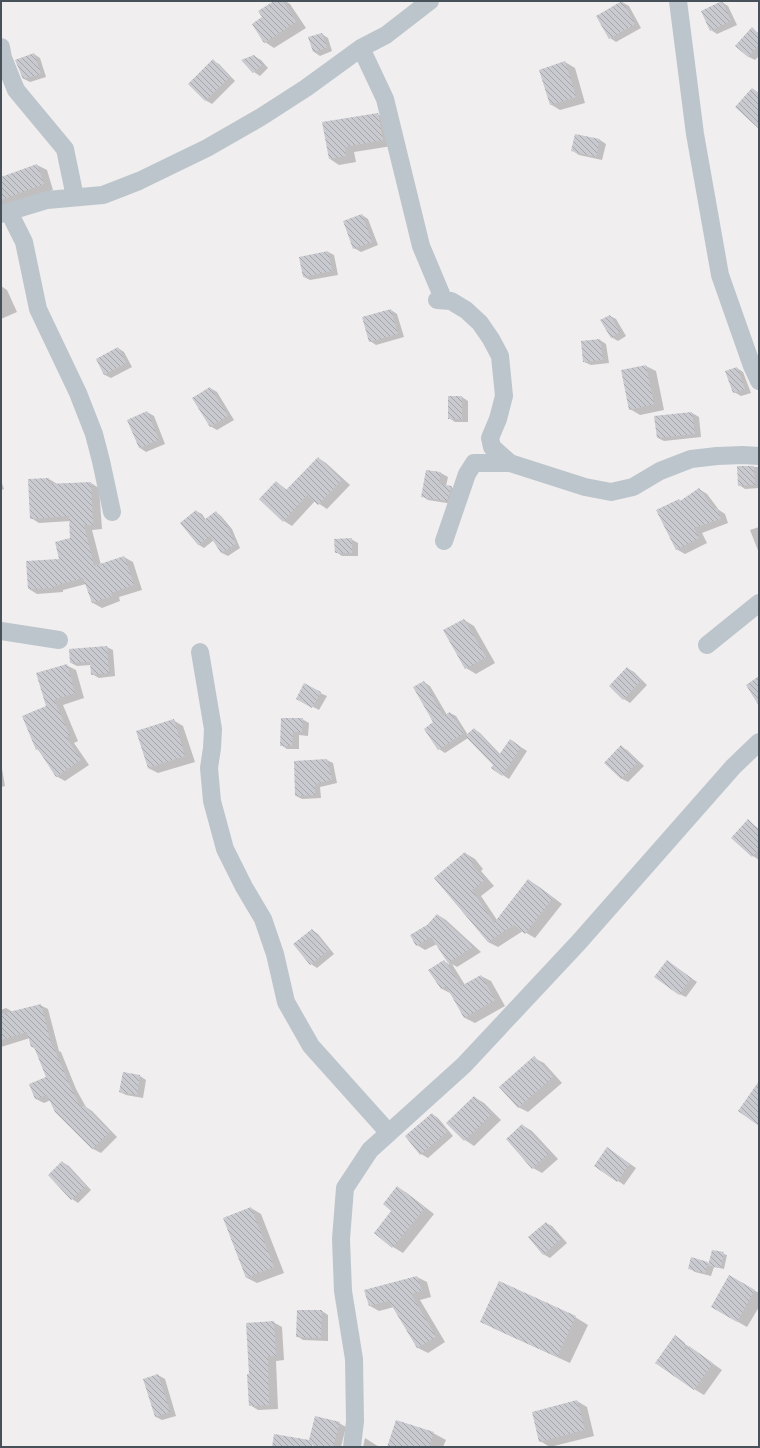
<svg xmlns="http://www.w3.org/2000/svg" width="760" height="1448" font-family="'Fira Sans Condensed',sans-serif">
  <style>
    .shadow { fill: #0003 }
    .building { fill: url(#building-back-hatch) }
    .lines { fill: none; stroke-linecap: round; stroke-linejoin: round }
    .minor { stroke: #bdc5cc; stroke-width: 18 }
  </style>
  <defs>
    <pattern id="building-back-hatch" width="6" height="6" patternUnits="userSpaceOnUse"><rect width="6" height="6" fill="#c8cad0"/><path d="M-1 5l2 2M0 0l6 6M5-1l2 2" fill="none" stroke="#a4a6ac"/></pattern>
  </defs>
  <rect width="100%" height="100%" fill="#f0eeee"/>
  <path class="shadow" d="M 276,1 L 285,1 L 290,4 L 306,28 L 274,48 L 265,42 Z
    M 622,2 L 629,6 L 641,28 L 616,42 L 610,38 Z
    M 722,2 L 728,6 L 737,25 L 717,34 L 711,30 Z
    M 754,31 L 759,33 L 759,56 L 755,60 L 749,57 L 737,46 Z
    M 322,34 L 328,38 L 332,51 L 320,56 L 314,52 L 309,38 Z
    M 34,54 L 40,58 L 46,77 L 30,82 L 24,79 Z
    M 254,56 L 261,60 L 268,68 L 260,76 L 254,72 L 243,60 Z
    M 213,61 L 219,64 L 235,81 L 212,104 L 205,100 Z
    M 565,62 L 575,68 L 585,103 L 560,110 L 550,104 Z
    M 377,114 L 387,119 L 392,146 L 354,152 L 356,162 L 339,165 L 330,159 Z
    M 600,140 L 606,144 L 602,160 L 579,155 L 573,151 Z
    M 37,165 L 47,170 L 53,190 L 4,208 L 1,206 L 1,178 Z
    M 362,215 L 368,219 L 378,245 L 361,252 L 354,248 Z
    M 328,252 L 334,255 L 338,275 L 310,280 L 304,277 Z
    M 1,286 L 7,290 L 17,312 L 1,319 Z
    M 391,310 L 397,314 L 404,337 L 376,345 L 370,341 Z
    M 610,316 L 616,319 L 626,336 L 618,341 L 611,337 Z
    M 600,340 L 606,344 L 609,363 L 591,365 L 584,362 Z
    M 118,348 L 124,352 L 132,367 L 111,378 L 105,375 L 97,359 Z
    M 646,366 L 656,371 L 664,410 L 640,415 L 630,409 Z
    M 737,368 L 743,372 L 751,393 L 741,396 L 734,392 Z
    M 210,388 L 217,392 L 234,420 L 217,430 L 210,426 Z
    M 462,397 L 468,401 L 468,422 L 455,422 L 449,418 Z
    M 147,412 L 154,416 L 165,444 L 146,452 L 140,448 L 128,421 Z
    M 692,413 L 699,417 L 701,437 L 664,441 L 658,438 L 656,417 Z
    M 318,458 L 326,463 L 350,485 L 327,509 L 315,501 L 292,526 L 284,521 L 276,482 L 287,490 Z
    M 738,467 L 759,467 L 759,488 L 745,489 L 739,485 Z
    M 427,471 L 441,473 L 448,477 L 446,486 L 451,487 L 458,491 L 453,504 L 428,500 L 422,496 Z
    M 49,479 L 57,484 L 91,483 L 99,488 L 102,529 L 92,530 L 101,565 L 124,557 L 133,562 L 142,590 L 119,597 L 120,601 L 102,608 L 93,603 L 86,584 L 63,590 L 63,592 L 37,594 L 29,589 L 61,560 L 71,538 L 71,521 L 39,523 L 31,518 Z
    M 1,481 L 4,489 L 1,490 Z
    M 699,489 L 707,494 L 719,510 L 725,514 L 728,523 L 702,533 L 707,543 L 685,554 L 676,549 L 679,500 L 682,502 Z
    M 196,511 L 202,514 L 206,520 L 216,512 L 221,516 L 232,529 L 240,548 L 228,556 L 222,553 L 214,540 L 204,548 L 199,545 L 181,523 Z
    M 759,527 L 759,553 L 750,530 Z
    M 351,539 L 358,543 L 358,556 L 342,556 L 336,552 Z
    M 464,620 L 474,626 L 495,663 L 476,674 L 466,668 Z
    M 107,647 L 113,650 L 115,676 L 99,678 L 92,674 L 91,665 L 77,666 L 71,663 Z
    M 66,665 L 76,670 L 84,698 L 63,705 L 78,741 L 74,743 L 89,765 L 65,781 L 56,776 L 39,751 L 37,749 L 47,707 Z
    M 627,668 L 634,672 L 647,685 L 630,703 L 624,699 L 610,686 Z
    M 424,682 L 430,686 L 447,715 L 450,713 L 456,716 L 468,735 L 474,729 L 480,733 L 501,755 L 516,744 L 527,751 L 509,779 L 492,768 L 494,765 L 468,738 L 445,753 L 439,749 L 435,723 Z
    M 320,693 L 327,696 L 319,710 L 306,703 Z
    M 302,719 L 309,723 L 308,736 L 299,735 L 299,749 L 287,749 L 281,745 Z
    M 173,720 L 183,726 L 195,762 L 158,773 L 148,768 Z
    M 621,747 L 627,750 L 644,766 L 628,782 L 622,779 L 605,763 Z
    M 327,760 L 333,763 L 337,783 L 320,787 L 321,798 L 302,799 L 296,796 Z
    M 1,763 L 5,786 L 1,787 Z
    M 748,821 L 759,829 L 759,860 L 753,856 L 732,838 Z
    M 465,853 L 475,859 L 483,869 L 481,871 L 494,886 L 481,896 L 497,920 L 528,880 L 538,886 L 562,904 L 535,938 L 523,931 L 498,947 L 488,942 L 435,878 Z
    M 438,915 L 446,920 L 481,952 L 457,967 L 452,964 L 465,985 L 481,976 L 491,981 L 505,1006 L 475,1023 L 465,1018 L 452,994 L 442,989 L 430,970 L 444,961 L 450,965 L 437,944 L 425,950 L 417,945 L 428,926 Z
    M 312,930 L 318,934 L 334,954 L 317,968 L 311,964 Z
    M 673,965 L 697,982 L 686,997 L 679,994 Z
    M 40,1005 L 48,1009 L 59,1051 L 61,1052 L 76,1089 L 86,1107 L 92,1111 L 117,1137 L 101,1153 L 93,1149 L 56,1111 L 51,1100 L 44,1103 L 36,1099 L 31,1085 L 48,1078 L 36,1049 L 32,1047 L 30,1038 L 1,1047 L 1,1010 L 6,1008 L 13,1012 Z
    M 534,1058 L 544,1063 L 562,1083 L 528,1112 L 518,1107 Z
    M 123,1073 L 140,1076 L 146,1080 L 143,1098 L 126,1095 L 120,1092 Z
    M 474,1097 L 484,1103 L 501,1120 L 474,1146 L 465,1140 Z
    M 432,1114 L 438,1118 L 453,1136 L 428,1158 L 421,1154 Z
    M 522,1125 L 532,1131 L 558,1159 L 542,1173 L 533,1168 Z
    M 613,1152 L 636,1168 L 624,1185 L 595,1165 Z
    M 62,1162 L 69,1166 L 91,1190 L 78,1203 L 72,1199 Z
    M 397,1187 L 407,1193 L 434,1214 L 403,1253 L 393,1247 L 375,1233 L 393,1211 Z
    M 251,1208 L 261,1214 L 284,1273 L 257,1283 L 247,1278 Z
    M 546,1223 L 552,1226 L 567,1243 L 550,1258 L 543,1254 Z
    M 713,1251 L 727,1255 L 724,1269 L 714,1267 L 711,1276 L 695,1272 L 689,1268 L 708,1263 L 710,1264 Z
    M 417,1277 L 427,1282 L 431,1297 L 420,1300 L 445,1342 L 428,1353 L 418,1348 L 394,1307 L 379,1311 L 370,1306 Z
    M 730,1277 L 759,1293 L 759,1307 L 747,1327 L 712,1307 Z
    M 322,1311 L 328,1315 L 328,1341 L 303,1340 L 297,1336 Z
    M 575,1317 L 588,1325 L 570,1363 L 495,1329 L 482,1321 Z
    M 273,1322 L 282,1327 L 284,1360 L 276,1361 L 278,1409 L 258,1410 L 250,1405 L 250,1374 Z
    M 675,1337 L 722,1370 L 704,1395 L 694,1389 Z
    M 158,1375 L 165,1379 L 176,1416 L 162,1420 L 156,1417 Z
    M 577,1401 L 587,1407 L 594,1436 L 550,1447 L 540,1441 Z
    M 339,1423 L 346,1427 L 341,1447 L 316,1447 L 309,1443 Z
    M 433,1433 L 446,1440 L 443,1447 L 388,1447 Z
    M 365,1438 L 376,1445 L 380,1447 L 363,1447 Z"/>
  <path class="building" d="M 274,1 L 283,1 L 296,22 L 264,43 L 252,24 L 262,17 L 258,11 Z
    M 622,1 L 635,24 L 609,39 L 596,16 Z
    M 722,1 L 731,21 L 710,31 L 701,11 Z
    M 752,27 L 759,34 L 759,45 L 748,57 L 735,46 Z
    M 322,33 L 327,48 L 313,52 L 308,37 Z
    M 34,53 L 41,74 L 23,79 L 15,60 Z
    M 254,55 L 263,64 L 253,73 L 241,60 Z
    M 213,59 L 230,77 L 205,101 L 188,84 Z
    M 565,61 L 576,97 L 550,105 L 539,70 Z
    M 752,88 L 759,93 L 759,129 L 735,107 Z
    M 378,113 L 383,140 L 345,147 L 346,156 L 329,159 L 322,122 Z
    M 575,134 L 600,139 L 596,157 L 571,151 Z
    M 37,164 L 44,184 L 1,200 L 1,177 Z
    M 362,214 L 372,242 L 353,249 L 343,221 Z
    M 328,251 L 332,271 L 303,277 L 299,257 Z
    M 391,309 L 398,334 L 369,342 L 362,317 Z
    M 610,315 L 620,332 L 611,338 L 600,320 Z
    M 600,339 L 603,360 L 583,362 L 581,341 Z
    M 118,347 L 126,363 L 104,375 L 96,359 Z
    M 646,365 L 654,404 L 629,410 L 621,370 Z
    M 737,367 L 745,389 L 733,393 L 725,371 Z
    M 210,387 L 228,416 L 210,427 L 192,398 Z
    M 448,396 L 462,396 L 462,419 L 448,419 Z
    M 147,411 L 159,440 L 139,448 L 127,420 Z
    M 692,412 L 695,434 L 657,438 L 654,416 Z
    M 318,457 L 342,480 L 318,505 L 307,495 L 283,522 L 259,499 L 276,481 L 286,490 Z
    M 737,466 L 754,466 L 755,485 L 738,486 Z
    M 426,470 L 441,472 L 439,484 L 452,486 L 447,501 L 421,497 Z
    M 49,478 L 49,484 L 91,482 L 93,525 L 84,525 L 94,566 L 124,556 L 134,585 L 111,593 L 112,596 L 92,603 L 83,578 L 54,586 L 55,588 L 28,589 L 26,561 L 59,559 L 55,542 L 70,538 L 69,516 L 30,519 L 28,479 Z
    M 699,488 L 714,509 L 717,508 L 721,519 L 694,528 L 699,538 L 676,550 L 656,510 L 679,499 L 680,501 Z
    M 196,510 L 204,520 L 216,511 L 226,525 L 236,544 L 221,553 L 210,536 L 198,545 L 180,523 Z
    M 352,538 L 352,553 L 335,553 L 334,539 Z
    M 464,619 L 486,657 L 465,669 L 443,630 Z
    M 107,646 L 109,673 L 91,675 L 90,662 L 70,663 L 69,649 Z
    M 67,664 L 75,693 L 54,700 L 70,736 L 66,737 L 81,760 L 56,777 L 38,749 L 36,750 L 22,716 L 46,706 L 36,673 Z
    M 627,667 L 641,681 L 623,700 L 609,686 Z
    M 759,676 L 759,706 L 746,685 Z
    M 424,681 L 443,716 L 450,712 L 464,733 L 438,750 L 424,729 L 433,722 L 413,687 Z
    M 304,683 L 321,692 L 312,708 L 296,699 Z
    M 281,718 L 303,718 L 302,732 L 293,732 L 292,746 L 280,746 Z
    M 174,719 L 185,756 L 148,768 L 136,731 Z
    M 474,728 L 499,755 L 510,739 L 521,747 L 502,776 L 491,768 L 493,765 L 465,736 Z
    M 621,745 L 638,762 L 621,779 L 604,763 Z
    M 327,759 L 332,780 L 315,784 L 315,795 L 295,796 L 294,761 Z
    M 748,819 L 759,830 L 759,849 L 752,857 L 731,838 Z
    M 465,852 L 474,863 L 472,865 L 485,880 L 472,890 L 494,923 L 528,879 L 553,898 L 525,934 L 514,925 L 488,942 L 434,878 Z
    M 437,914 L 473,947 L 448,963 L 431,937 L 416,946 L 410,935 L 427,925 Z
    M 312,929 L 329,950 L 310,965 L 293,944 Z
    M 444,960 L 461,986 L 481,975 L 495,1000 L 464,1018 L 446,986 L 441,989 L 428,970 Z
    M 667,960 L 691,978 L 679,995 L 654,977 Z
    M 41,1004 L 52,1047 L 53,1046 L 69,1084 L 81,1108 L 84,1105 L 110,1132 L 92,1149 L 55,1112 L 47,1095 L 35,1099 L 29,1084 L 46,1077 L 34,1047 L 31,1047 L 27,1032 L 1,1040 L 1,1014 Z
    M 534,1056 L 553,1077 L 518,1108 L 499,1087 Z
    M 123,1072 L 140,1075 L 137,1095 L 119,1092 Z
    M 759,1081 L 759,1126 L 738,1111 Z
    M 474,1096 L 492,1114 L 464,1141 L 446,1123 Z
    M 432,1113 L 447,1132 L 420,1155 L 405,1136 Z
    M 522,1124 L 549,1153 L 532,1169 L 506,1139 Z
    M 607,1147 L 630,1164 L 617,1182 L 594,1166 Z
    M 62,1161 L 86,1186 L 71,1200 L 48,1175 Z
    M 397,1186 L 425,1208 L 392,1248 L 374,1233 L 391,1211 L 383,1204 Z
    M 251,1207 L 274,1267 L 246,1278 L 223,1218 Z
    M 546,1222 L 561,1239 L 543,1255 L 528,1237 Z
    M 712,1250 L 724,1252 L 721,1268 L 708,1266 Z
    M 691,1257 L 708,1262 L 705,1273 L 688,1269 Z
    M 729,1275 L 755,1290 L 737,1322 L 711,1307 Z
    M 417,1276 L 422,1291 L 411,1294 L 436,1337 L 417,1348 L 389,1301 L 369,1306 L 364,1290 Z
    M 499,1281 L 576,1316 L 557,1357 L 480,1322 Z
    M 297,1310 L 322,1310 L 321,1338 L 296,1337 Z
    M 274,1321 L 276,1356 L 268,1356 L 269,1405 L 249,1406 L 247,1374 L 249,1374 L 246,1323 Z
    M 675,1335 L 685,1343 L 684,1349 L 686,1350 L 689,1346 L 713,1363 L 694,1390 L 655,1363 Z
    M 158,1374 L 170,1412 L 155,1417 L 143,1379 Z
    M 577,1400 L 585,1430 L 539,1442 L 532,1412 Z
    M 315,1416 L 340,1422 L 333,1447 L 321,1447 L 312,1445 L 312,1447 L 272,1447 L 274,1434 L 309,1440 Z
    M 396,1420 L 434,1432 L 429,1447 L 387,1447 Z"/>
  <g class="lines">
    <path class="minor" d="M 678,1 L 695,134 L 720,275 L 752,366 L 759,381
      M 1,47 L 3,58 L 16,90 L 65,149 L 75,197
      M 361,48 L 385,99 L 421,246 L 442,296 L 437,300 L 451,301 L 466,310 L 480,323 L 491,339 L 500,356 L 504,396 L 498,419 L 490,438 L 492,447 L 510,463 L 585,487 L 611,492 L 633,487 L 660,471 L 691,459 L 717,456 L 743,455 L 759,456
      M 9,212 L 24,242 L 38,309 L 78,393 L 94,434 L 101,461 L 112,512
      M 1,214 L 47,200 L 103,195 L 139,181 L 207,148 L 261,117 L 306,88 L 361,48 L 386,35 L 430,1
      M 444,541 L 467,474 L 474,463 L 510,463
      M 1,631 L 59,640
      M 707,645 L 759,603
      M 200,652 L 213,729 L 212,748 L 209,768 L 212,801 L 225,849 L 244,887 L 263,919 L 275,954 L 286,1002 L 311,1046 L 389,1133
      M 352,1447 L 355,1421 L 354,1359 L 343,1291 L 341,1239 L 345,1188 L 370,1150 L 464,1065 L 579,942 L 733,767 L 759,742"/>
  </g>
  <rect width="760" height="1448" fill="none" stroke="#475159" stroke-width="4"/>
</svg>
